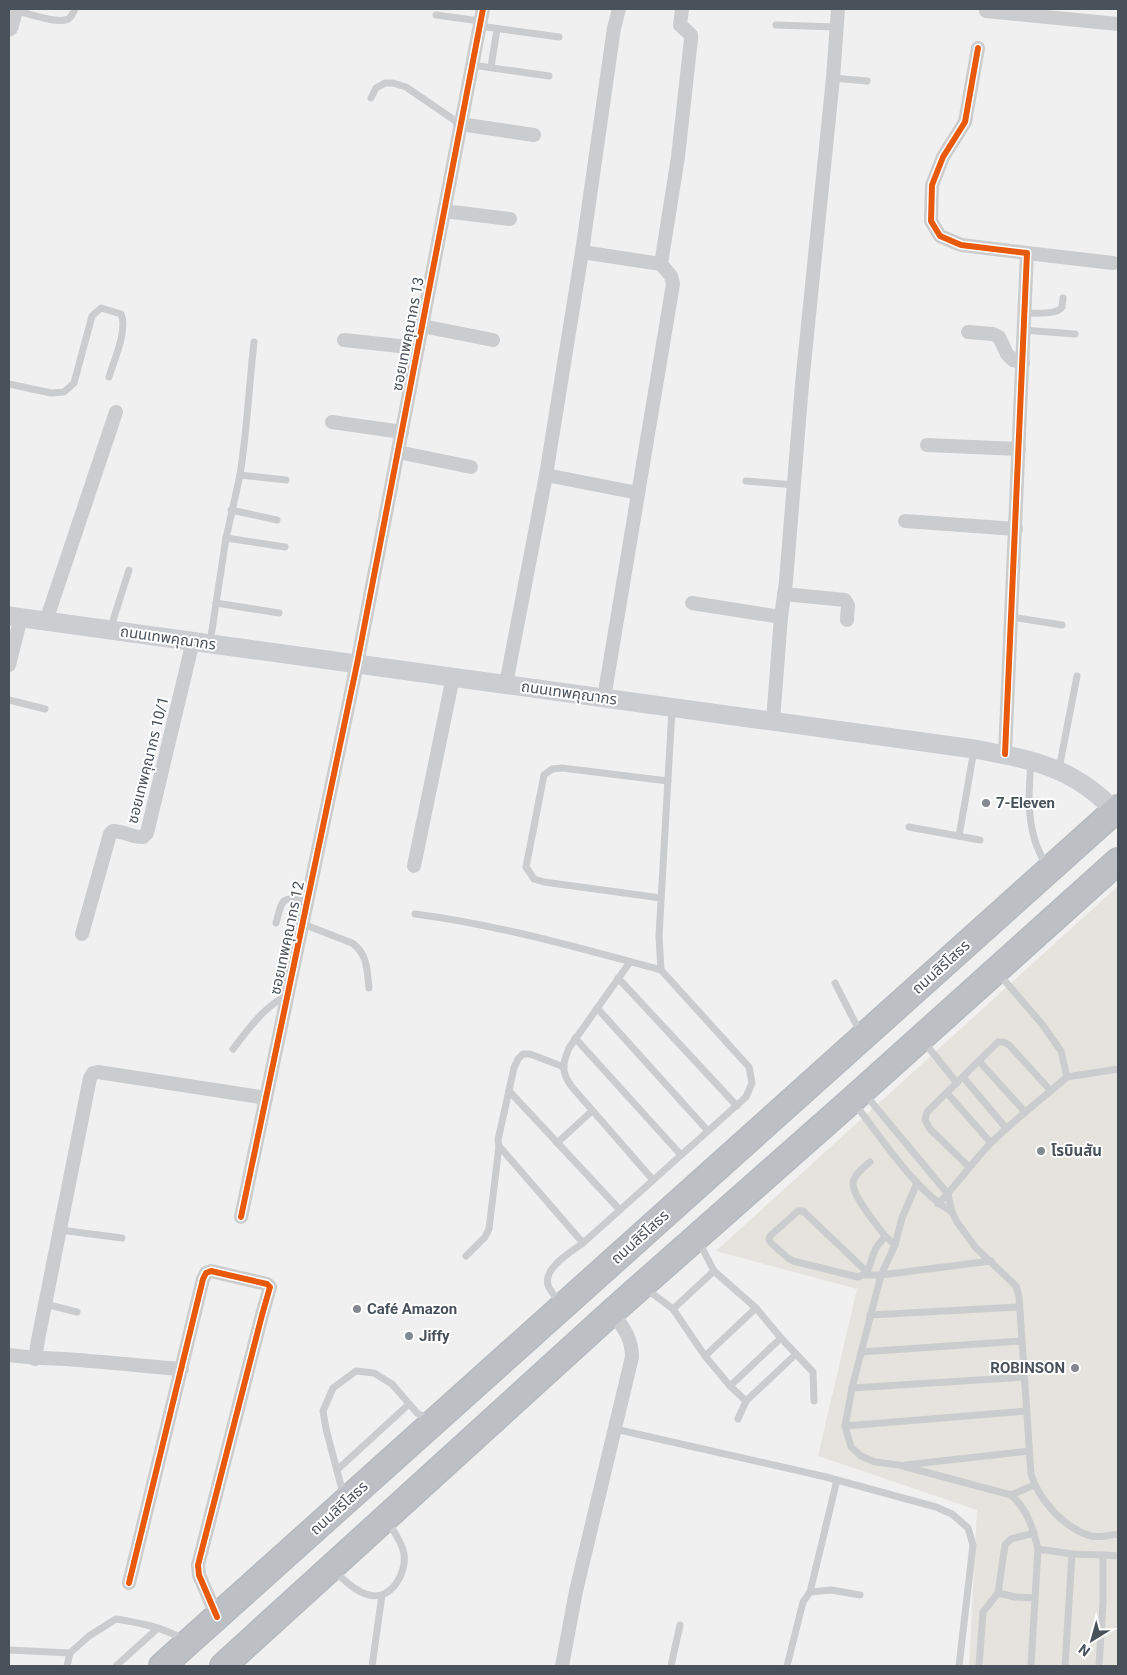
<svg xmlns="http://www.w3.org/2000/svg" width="1127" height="1675" font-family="Roboto,'Noto Sans Thai',sans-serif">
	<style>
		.commercial { fill: #e5e3de }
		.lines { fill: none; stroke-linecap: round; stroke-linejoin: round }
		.highway-casing { stroke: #b6babe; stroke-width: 28 }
		.lane { stroke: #cbccce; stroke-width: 7 }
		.street { stroke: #cbccce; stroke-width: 14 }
		.secondary { stroke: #cbcdd0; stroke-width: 19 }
		.highway { stroke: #bcc0c5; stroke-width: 25 }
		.cycleway-casing { stroke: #fff; stroke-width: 9 }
		.cycleway { stroke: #e8590c; stroke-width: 6 }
		.poi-dot { fill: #83898f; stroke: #fff; stroke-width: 2 }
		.labels { text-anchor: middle; stroke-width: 4; stroke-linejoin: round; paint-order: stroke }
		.street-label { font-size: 15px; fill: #49525b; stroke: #fff }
		.poi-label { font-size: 15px; font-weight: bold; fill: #49525b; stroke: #fff; text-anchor: start }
	</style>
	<rect width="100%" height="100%" fill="#f0f0f0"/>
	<path class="commercial" d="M1118 886V1666H969L977 1510 818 1456 857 1289 716 1251Z"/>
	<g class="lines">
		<defs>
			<g id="highway">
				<path d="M162 1666 1118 808"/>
				<path d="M223 1666 612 1312 852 1100 1118 861"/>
			</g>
		</defs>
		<use href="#highway" class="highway-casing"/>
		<g class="lane">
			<path d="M14 10C27 13 53 23 65 20 71 19 73 13 75 9"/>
			<path d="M436 15 480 21"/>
			<path d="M776 25 836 27"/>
			<path d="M479 26 559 37"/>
			<path d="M472 65 549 76"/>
			<path d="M491 67 497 29"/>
			<path d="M833 78 867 81"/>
			<path d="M371 98 376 88 385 83H393L406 87 460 124"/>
			<path d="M1024 313C1032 313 1058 315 1062 307 1062 305 1063 300 1063 298"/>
			<path d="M1023 330 1075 334"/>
			<path d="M9 384 51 393 64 392 74 383 92 316 101 308 121 314C128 330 114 360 109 377"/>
			<path d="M240 475C247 431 249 386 254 342"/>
			<path d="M746 481 794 485"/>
			<path d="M231 510 277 520"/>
			<path d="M226 538 285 547"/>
			<path d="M216 603 279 613"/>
			<path d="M1011 617 1062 625"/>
			<path d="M110 630 129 570"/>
			<path d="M210 643 226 538 240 475 286 480"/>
			<path d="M9 700 45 709"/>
			<path d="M1031 762C1029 787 1027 813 1034 837 1036 847 1042 857 1046 866"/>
			<path d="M1059 769 1077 676"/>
			<path d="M909 827 980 840"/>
			<path d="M959 836 974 750"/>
			<path d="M661 898 544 882 534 879 526 867 544 775 552 769 562 768 668 781"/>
			<path d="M415 914C499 925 580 948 661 970"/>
			<path d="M276 923C283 897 281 897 307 901"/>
			<path d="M303 924 352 943C368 954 367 971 369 988"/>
			<path d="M630 962 569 1048C562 1065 561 1072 572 1087L653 1180"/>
			<path d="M618 978 737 1106"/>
			<path d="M835 983 861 1034"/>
			<path d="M597 1008 708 1131"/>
			<path d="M575 1038 681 1155"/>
			<path d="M924 1042 957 1083"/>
			<path d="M233 1049C251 1026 262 1009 287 995"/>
			<path d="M979 1061 1025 1112"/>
			<path d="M564 1067 530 1054H523L518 1059 514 1068 498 1140 499 1146 583 1243"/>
			<path d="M963 1077 1006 1128"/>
			<path d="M1067 1077 1118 1069"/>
			<path d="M509 1091 620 1210"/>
			<path d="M864 1093 948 1194 952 1212 957 1222 976 1248 1016 1286 1019 1296 1031 1474C1038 1499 1065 1529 1091 1536 1099 1538 1110 1535 1118 1534"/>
			<path d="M947 1093 991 1143"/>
			<path d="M854 1103C882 1138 914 1190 952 1212"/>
			<path d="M557 1143 592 1111"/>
			<path d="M870 1162C864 1167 854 1174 853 1183 852 1196 877 1225 885 1236"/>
			<path d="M969 1167 930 1129 925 1120 927 1112 998 1042H1004L1009 1045 1051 1091"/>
			<path d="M917 1183 902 1218 895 1245 881 1275 852 1388 845 1426 851 1447 861 1456 875 1462 899 1465 1011 1495C1027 1509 1033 1528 1038 1549L1072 1554 1103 1555V1602L1099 1666"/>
			<path d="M938 1204C957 1185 972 1162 991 1143 1015 1119 1042 1099 1067 1077L1061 1051 1042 1024 999 974"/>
			<path d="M60 1230 122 1238"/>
			<path d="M466 1256 485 1237 489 1229 499 1146"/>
			<path d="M867 1272 803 1211H798L770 1236 769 1240 771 1243 788 1258 793 1261 858 1277C871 1273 870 1261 875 1250 877 1245 882 1241 885 1236L895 1245"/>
			<path d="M865 1275H881L991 1261"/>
			<path d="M645 1288 673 1309 705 1356 730 1386 781 1338 756 1308 714 1271 698 1240"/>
			<path d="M559 1302C556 1297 550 1291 548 1285 543 1268 571 1252 583 1243L746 1097 752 1083 749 1067 661 970 659 936 672 709"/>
			<path d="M45 1304 77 1312"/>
			<path d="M673 1309 714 1271"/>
			<path d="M870 1315 1019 1307"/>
			<path d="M781 1338 813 1372 814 1401"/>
			<path d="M861 1352 1022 1341"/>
			<path d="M705 1356 756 1308"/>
			<path d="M730 1386 746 1401"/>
			<path d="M852 1388 1024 1377"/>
			<path d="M738 1419 746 1401 796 1354"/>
			<path d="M845 1426 1026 1411"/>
			<path d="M615 1429 826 1477 936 1507 952 1514 968 1528 973 1545 959 1666"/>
			<path d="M905 1465 1029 1451"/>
			<path d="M337 1470 409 1404"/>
			<path d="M1011 1495 1034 1485"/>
			<path d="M344 1497 326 1429 323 1411 333 1388 356 1371 374 1373 392 1384 417 1413 430 1420"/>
			<path d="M1103 1555 1118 1556"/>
			<path d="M333 1570C343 1579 356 1592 369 1595 391 1601 407 1573 404 1554 402 1542 394 1532 388 1522"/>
			<path d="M810 1592 837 1480"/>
			<path d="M1034 1598 1015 1597 998 1593 1005 1545 1011 1539 1034 1533"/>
			<path d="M9 1650 70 1653"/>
			<path d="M67 1666 70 1653 89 1636 116 1619C140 1623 162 1627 183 1639"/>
			<path d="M116 1666 158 1628"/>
			<path d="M372 1666 382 1595"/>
			<path d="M671 1666 680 1625"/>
			<path d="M787 1666 803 1602 810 1592 831 1590 860 1595"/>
			<path d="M979 1666 983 1612 998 1593"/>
			<path d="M1031 1666 1038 1549"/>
			<path d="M1065 1666 1072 1554"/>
		</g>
		<g class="street">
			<path d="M986 11 1118 24"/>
			<path d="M978 48 965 122 943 157 932 185 931 221 940 236 961 245 1027 253 1005 754"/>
			<path d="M460 124 534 135"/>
			<path d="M444 211 510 219"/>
			<path d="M582 252 661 264"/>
			<path d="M1027 253 1113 263"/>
			<path d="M422 326 493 340"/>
			<path d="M968 332 993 334 999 337 1007 354 1013 360 1023 363"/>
			<path d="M344 340 418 348"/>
			<path d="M332 422 402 432"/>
			<path d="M927 445 1019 449"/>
			<path d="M398 452 471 467"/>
			<path d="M546 475 638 493"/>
			<path d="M905 521 1016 529"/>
			<path d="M784 594 845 600 848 605 847 620"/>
			<path d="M692 603 781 617"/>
			<path d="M46 621 116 412"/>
			<path d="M9 665 21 617"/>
			<path d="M506 684 546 475 582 252 614 28 619 9"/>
			<path d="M604 698 673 284 671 276 661 264 678 157 691 39V35L680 25 682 9"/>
			<path d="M773 721 781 617 786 581 802 384 833 78 838 9"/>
			<path d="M414 866 453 677"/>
			<path d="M82 934 110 834 113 831C124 831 133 838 143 837L147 833 193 641"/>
			<path d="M241 1217 357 664 483 9"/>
			<path d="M9 1355C36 1359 62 1358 89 1361 120 1363 151 1367 182 1369"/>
			<path d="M35 1359 38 1340 90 1078 93 1073 98 1072 266 1098"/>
			<path d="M129 1583 203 1279 206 1273 211 1271 267 1284 270 1287 262 1315 198 1565 199 1575 217 1617"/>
			<path d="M562 1666 576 1591 632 1357C632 1338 623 1327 612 1312"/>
		</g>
		<g class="secondary">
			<path d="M9 27 14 9"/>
			<path d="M9 616 974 749C1034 760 1077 768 1118 815"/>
		</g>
		<use href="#highway" class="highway"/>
		<defs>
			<g id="cycleway">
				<path d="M978 48 965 122 943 157 932 185 931 221 940 236 961 245 1027 253 1005 754"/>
				<path d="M241 1217 357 664 483 9"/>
				<path d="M129 1583 203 1279 206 1273 211 1271 267 1284 270 1287 262 1315 198 1565 199 1575 217 1617"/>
			</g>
		</defs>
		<use href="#cycleway" class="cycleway-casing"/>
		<use href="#cycleway" class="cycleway"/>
	</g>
	<g class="poi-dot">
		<circle cx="986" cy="803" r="5"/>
		<circle cx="1041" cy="1151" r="5"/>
		<circle cx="357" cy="1309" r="5"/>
		<circle cx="409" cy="1336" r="5"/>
		<circle cx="1075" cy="1368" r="5"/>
	</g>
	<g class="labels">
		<g class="street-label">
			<text transform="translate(408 334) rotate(-79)" y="5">ซอยเทพคุณากร 13</text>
			<text transform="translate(168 638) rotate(8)" y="5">ถนนเทพคุณากร</text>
			<text transform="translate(569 693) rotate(8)" y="5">ถนนเทพคุณากร</text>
			<text transform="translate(148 760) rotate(-76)" y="5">ซอยเทพคุณากร 10/1</text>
			<text transform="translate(287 938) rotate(-78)" y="5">ซอยเทพคุณากร 12</text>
			<text transform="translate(941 967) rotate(-42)" y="5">ถนนสิริโสธร</text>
			<text transform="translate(640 1237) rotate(-42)" y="5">ถนนสิริโสธร</text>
			<text transform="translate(339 1508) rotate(-42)" y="5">ถนนสิริโสธร</text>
		</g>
		<g class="poi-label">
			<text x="996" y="808">7-Eleven</text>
			<text x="1051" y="1156">โรบินสัน</text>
			<text x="367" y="1314">Café Amazon</text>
			<text x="419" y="1341">Jiffy</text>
			<text x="1065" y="1373" text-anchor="end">ROBINSON</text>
		</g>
	</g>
	<rect width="1127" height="1675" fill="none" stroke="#49525b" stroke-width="20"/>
	<g transform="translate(1092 1640) rotate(217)" stroke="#ffffff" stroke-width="4" paint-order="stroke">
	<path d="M0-4L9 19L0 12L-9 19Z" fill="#49525b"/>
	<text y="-8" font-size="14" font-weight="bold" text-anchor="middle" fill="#49525b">N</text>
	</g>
</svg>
